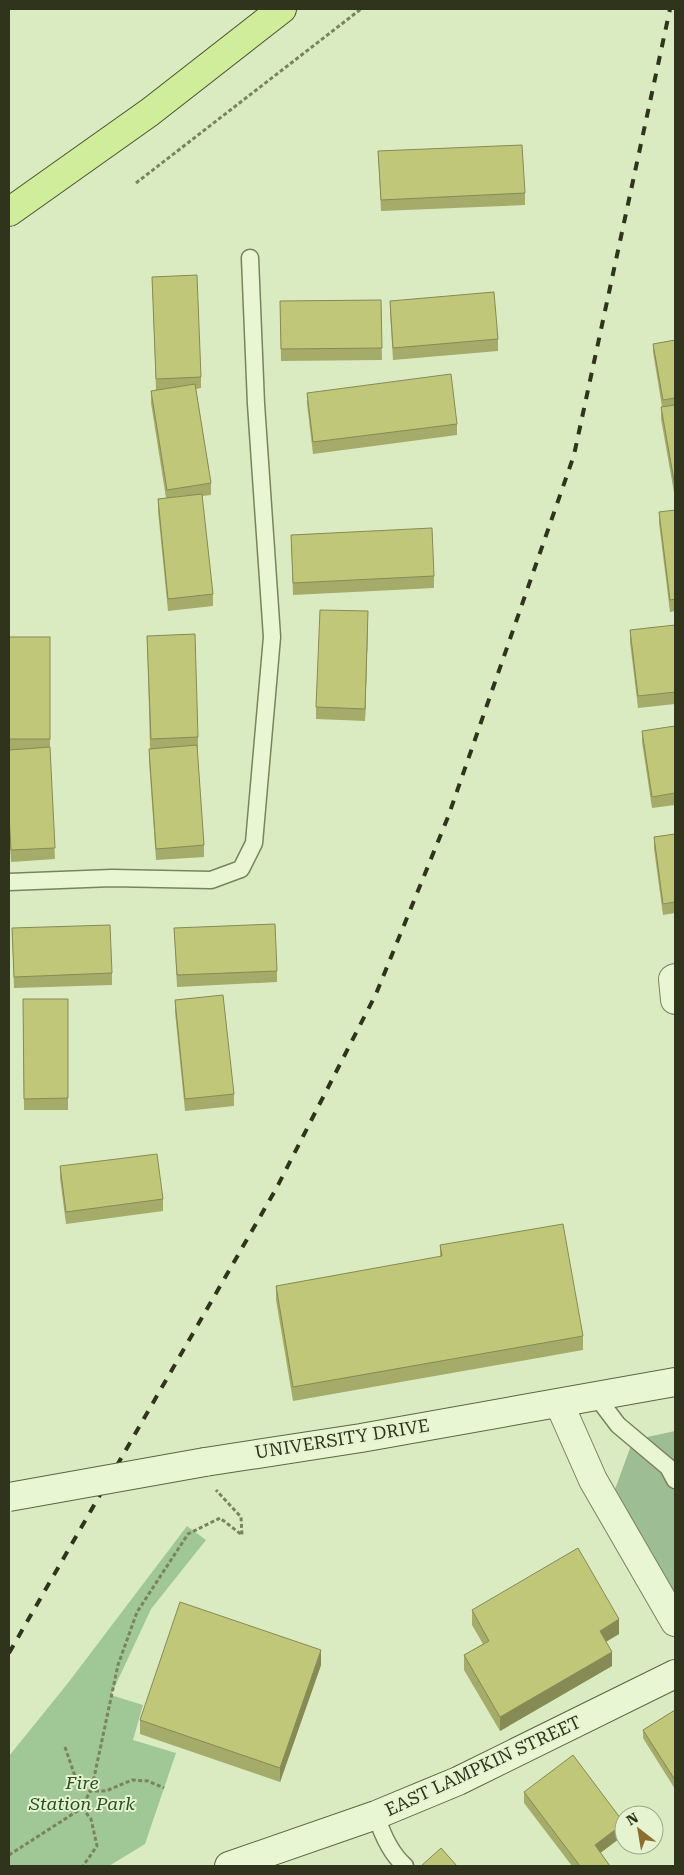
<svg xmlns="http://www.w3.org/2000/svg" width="684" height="1875" font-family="'Roboto Serif',serif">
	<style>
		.green { fill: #a0c896 }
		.cemetery { fill: #9dbd95 }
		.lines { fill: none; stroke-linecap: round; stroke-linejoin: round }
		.lane-casing { stroke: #7b835a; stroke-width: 19 }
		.street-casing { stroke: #7b835a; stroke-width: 30 }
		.secondary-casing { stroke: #5e653d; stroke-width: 30 }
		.primary-casing { stroke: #4c512e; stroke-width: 30 }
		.path { stroke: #7b835a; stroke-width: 3; stroke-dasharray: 4 2.5; stroke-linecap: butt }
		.lane { stroke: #e9f6d3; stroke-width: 16 }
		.street { stroke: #e9f6d3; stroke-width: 28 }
		.secondary { stroke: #e9f6d3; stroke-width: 28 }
		.primary { stroke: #cfed9a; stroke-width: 28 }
		.rail { stroke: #30341d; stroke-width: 4; stroke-dasharray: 9 9; stroke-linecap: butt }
		.secondary-bridge-casing { stroke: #5e653d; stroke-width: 30; stroke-linecap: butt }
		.secondary-bridge { stroke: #e9f6d3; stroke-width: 28 }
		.wall { fill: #a5ab68 }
		.shaded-wall { fill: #868b55 }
		.building { fill: #c0c779; stroke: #868b55 }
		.labels { text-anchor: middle; stroke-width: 4; stroke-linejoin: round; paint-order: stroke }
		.street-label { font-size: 18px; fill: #30341d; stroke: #e5f3d0 }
		.park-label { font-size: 18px; font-style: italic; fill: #284f25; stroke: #e5f3d0 }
	</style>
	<rect width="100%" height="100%" fill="#dbebc1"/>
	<path class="green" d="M187 1526 206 1540 151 1609 111 1695 143 1705 133 1740 176 1753 145 1844 109 1866H9V1756L68 1683Z"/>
	<path class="cemetery" d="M675 1431V1593L614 1492 633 1440Z"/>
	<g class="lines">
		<defs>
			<g id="lane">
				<path d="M9 882 112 878 211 880 241 869 254 843 272 637 256 404 250 258"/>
				<path d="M596 1396 618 1425 668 1467 675 1480"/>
				<path d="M376 1815C382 1834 390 1853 405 1866"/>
			</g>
			<g id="street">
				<path d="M675 978 673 979 675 1000"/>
				<path d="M559 1403 593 1480 675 1622"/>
			</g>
			<g id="secondary">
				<path d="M205 1462 361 1438 675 1382"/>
				<path d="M229 1866 376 1815 458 1781 675 1674"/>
			</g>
			<path id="primary" d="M9 212 150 112 282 9"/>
		</defs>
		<use href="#lane" class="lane-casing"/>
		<use href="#street" class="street-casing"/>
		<use href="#secondary" class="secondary-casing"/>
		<use href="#primary" class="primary-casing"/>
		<g class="path">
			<path d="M136 183 361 9"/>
			<path d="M65 1747 78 1785 90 1791H106L132 1780 148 1781 164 1788"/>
			<path d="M82 1808 91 1819 97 1846 83 1866"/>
			<path d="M9 1855 82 1808 92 1787 118 1665 137 1612 188 1534 220 1518 242 1535 241 1517 216 1490"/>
		</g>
		<use href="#lane" class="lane"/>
		<use href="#street" class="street"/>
		<use href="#secondary" class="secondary"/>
		<use href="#primary" class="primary"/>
		<path class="rail" d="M9 1653 276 1189 376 994 448 817 574 455 670 9"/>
		<defs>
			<path id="secondary-bridge" d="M9 1497 205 1462"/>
		</defs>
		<use href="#secondary-bridge" class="secondary-bridge-casing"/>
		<use href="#secondary-bridge" class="secondary-bridge"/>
	</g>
	<g class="wall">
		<path d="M378 151 525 193V205L381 211Z"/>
		<path d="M152 277 201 377V388L196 389 211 483V495L202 496 213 594V606L168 611 158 511V499L166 498 151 403V391L156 390Z"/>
		<path d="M381 300 382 360 281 361 280 301Z"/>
		<path d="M390 301 498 339V351L393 360 390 312Z"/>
		<path d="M675 340V498L661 419V407H662L653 352V344Z"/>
		<path d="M307 393 457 424V435L313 454 307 404Z"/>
		<path d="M675 510V611L670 612 659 523V512Z"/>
		<path d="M291 535 434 576V588L293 595Z"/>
		<path d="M368 623 365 721 316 719V707Z"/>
		<path d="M675 625V704L638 708 630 642V630Z"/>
		<path d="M147 636 198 737V748H197L204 845V857L156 860 149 761V749H150Z"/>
		<path d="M9 637H50V751L55 859 11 862 9 826Z"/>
		<path d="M675 726V805L652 808 642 742V731Z"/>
		<path d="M675 834V913L663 915 654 849V837Z"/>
		<path d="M12 928 112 973V985L14 988Z"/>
		<path d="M174 928 277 971V982L177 987Z"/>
		<path d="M23 999H68V1110H24Z"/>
		<path d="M175 1000 234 1094V1106L185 1111 175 1012Z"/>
		<path d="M60 1166 163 1199V1211L66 1224 60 1178Z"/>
		<path d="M440 1245 583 1336V1350L293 1401 276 1300V1286L440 1257Z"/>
		<path d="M472 1610 619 1634 606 1642 612 1666 500 1731 464 1670V1655L483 1644 472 1625Z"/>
		<path d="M321 1665 280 1782 140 1734V1720Z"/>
		<path d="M675 1710V1789L643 1738V1730Z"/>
		<path d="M524 1792 624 1835 600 1853 610 1866H572L524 1803Z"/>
	</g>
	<g class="shaded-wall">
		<path d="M368 611V623L365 721V709Z"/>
		<path d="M619 1619V1634L600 1645V1631Z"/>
		<path d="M321 1650V1665L280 1782V1768Z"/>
		<path d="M612 1652V1666L500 1731V1717Z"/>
		<path d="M624 1823V1835L595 1857V1845Z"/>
	</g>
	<g class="building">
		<path d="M522 145 525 193 381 200 378 151Z"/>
		<path d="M197 275 201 377 156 379 152 277Z"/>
		<path d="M494 292 498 339 393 348 390 301Z"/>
		<path d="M381 300 382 348 281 349 280 301Z"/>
		<path d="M675 340V398L663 400 653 344Z"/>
		<path d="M451 374 457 424 313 442 307 393Z"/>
		<path d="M195 384 211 483 167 490 151 391Z"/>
		<path d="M675 405V486L661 407Z"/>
		<path d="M202 494 213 594 168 599 158 499Z"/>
		<path d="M675 510V599L670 600 659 512Z"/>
		<path d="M432 528 434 576 293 583 291 535Z"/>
		<path d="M320 610 368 611 365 709 316 707Z"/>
		<path d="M675 625V692L638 696 630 630Z"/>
		<path d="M195 634 198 737 151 739 147 636Z"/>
		<rect x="9" y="637" width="41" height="102"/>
		<path d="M675 726V793L652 797 642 731Z"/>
		<path d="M197 745 204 845 156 849 149 749Z"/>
		<path d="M50 747 55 848 11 850 9 814V750Z"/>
		<path d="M675 834V902L663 904 654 837Z"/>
		<path d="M275 924 277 971 177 975 174 928Z"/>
		<path d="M110 925 112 973 14 977 12 928Z"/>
		<path d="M223 995 234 1094 185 1099 175 1000Z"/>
		<path d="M23 999H68V1098L24 1099Z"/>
		<path d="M157 1154 163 1199 66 1212 60 1166Z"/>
		<path d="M563 1224 583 1336 293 1387 276 1286 442 1256 440 1245Z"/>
		<path d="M578 1548 619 1619 600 1631 612 1652 500 1717 464 1655 489 1641 472 1610Z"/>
		<path d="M180 1602 321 1650 280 1768 140 1720Z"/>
		<path d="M675 1710V1780L643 1730Z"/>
		<path d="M573 1755 624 1823 595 1845 610 1866H580L524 1792Z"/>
		<path d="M441 1848 457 1866H421Z"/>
	</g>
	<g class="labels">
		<g class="street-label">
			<text transform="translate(342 1439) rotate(-9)" y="6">UNIVERSITY DRIVE</text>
			<text transform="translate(483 1766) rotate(-25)" y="6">EAST LAMPKIN STREET</text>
		</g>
		<g class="park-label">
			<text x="82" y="1789">Fire<tspan x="82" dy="21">Station Park</tspan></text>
		</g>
	</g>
	<rect width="684" height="1875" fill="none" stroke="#30341d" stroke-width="20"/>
	<g transform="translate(639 1830) rotate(329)"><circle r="24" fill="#e5f3d0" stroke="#9da788"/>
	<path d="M0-4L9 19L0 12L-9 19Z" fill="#8f6e2d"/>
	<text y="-8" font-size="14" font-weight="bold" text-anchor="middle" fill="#30341d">N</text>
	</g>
</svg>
